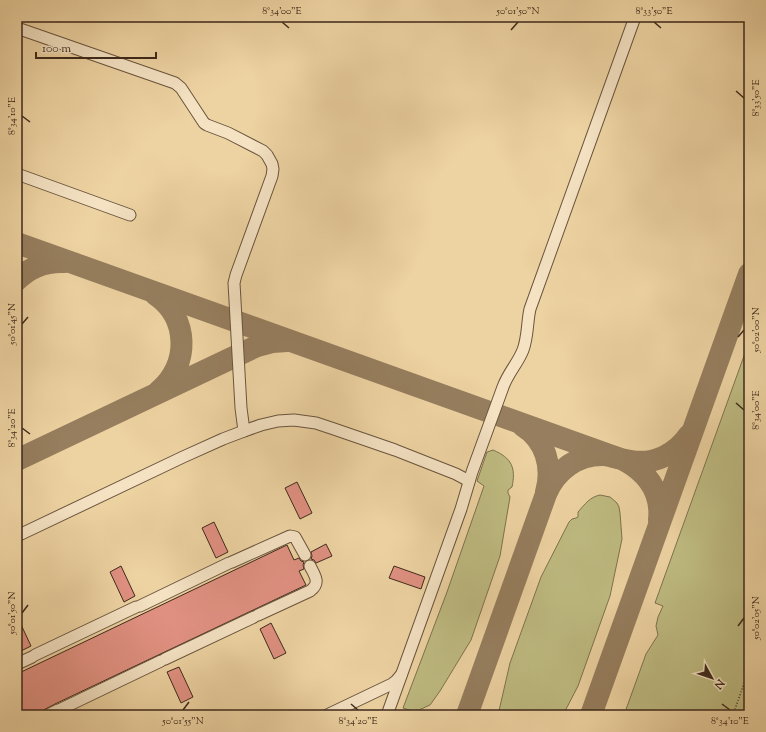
<svg xmlns="http://www.w3.org/2000/svg" width="766" height="732" font-family="'Sorts Mill Goudy',serif">
	<style>
		.green { fill: #bebb81; stroke: #7e724e }
		.lines { fill: none; stroke-linecap: round; stroke-linejoin: round }
		.taxiway { stroke: #967e5e; stroke-width: 22 }
		.building { fill: #e19182; stroke: #3d291b }
		.minor-casing { stroke: #69543d; stroke-width: 13 }
		.path { stroke: #3d291b; stroke-width: 1.5; stroke-dasharray: 1 2; stroke-linecap: butt }
		.minor { stroke: #f4e2c3; stroke-width: 11 }
		.ticks { fill: none; stroke: #3d291b; stroke-width: 1.5 }
		.neatline { fill: none; stroke: #3d291b; stroke-width: 1.5 }
		.ticks-label { font-size: 10px; text-anchor: middle; fill: #3d291b }
	</style>
	<rect width="100%" height="100%" fill="#eed3a2"/>
	<filter id="stains"><feTurbulence type="fractalNoise" baseFrequency=".005" numOctaves="4"/><feColorMatrix values="0 0 0 0 .2 0 0 0 0 .09 0 0 0 0 .02 0 0 0 .5 -.17"/></filter>
	<radialGradient id="worn" r=".72"><stop offset=".6" stop-color="#630" stop-opacity="0"/><stop offset="1" stop-color="#630" stop-opacity=".3"/></radialGradient>
	<g class="green">
		<path d="M749 342V715H624L646 654 658 635 656 626 658 617 663 606 655 603Z"/>
		<path d="M493 450C512 458 516 468 512 487L508 490V493L510 497 500 556 471 640 440 691 430 705 419 710 412 711 403 708 447 592 484 486 477 481 487 452Z"/>
		<path d="M600 495 610 497 617 503 619 507 620 513 622 539 610 596 578 686 563 715H498L510 663 541 577 569 522 572 519 576 518 578 517V512C585 504 590 497 600 495Z"/>
	</g>
	<g class="lines">
		<g class="taxiway">
			<path d="M17 243 618 458"/>
			<path d="M17 280C30 267 47 261 65 262"/>
			<path d="M156 295C189 318 190 365 159 391"/>
			<path d="M523 426C546 440 553 468 546 492"/>
			<path d="M17 460 257 346 272 342 287 341"/>
			<path d="M624 460C648 473 662 492 659 520"/>
			<path d="M467 715 546 494C556 470 578 454 604 455 613 456 622 460 631 461 654 465 676 454 689 435"/>
			<path d="M591 715 749 274"/>
		</g>
	</g>
	<g class="building">
		<path d="M297 482 312 513 300 519 285 488Z"/>
		<path d="M214 522 228 552 216 558 202 528Z"/>
		<path d="M326 544 332 556 316 563 314 560 311 559 312 556 311 552Z"/>
		<path d="M287 545 294 560 299 558 301 561 304 562 303 565 304 569 299 571 306 585 55 704 34 715H17V674Z"/>
		<path d="M121 566 135 596 124 602 110 572Z"/>
		<path d="M394 566 425 577 421 589 389 578Z"/>
		<path d="M17 616 31 646 19 652 17 647Z"/>
		<path d="M271 623 286 653 274 659 260 629Z"/>
		<path d="M179 667 193 697 181 703 167 672Z"/>
	</g>
	<g class="lines">
		<defs>
			<g id="minor">
				<path d="M17 28 175 83 181 88 204 123 207 125 228 133 263 151 267 155 272 164 273 169 272 176 236 275 234 283 241 408 244 431"/>
				<path d="M17 174 130 215"/>
				<path d="M17 536 183 457 223 439 244 431 261 425 278 421 294 420 316 423 334 429 395 450 456 474 469 481"/>
				<path d="M232 562 290 536 295 537 305 555"/>
				<path d="M140 606 229 563"/>
				<path d="M258 615 310 591C321 583 315 576 310 566"/>
				<path d="M35 655 136 607"/>
				<path d="M165 659 254 617"/>
				<path d="M17 664 32 657"/>
				<path d="M61 709 161 661"/>
				<path d="M48 715 58 710"/>
				<path d="M327 715 392 684 396 681 401 675"/>
				<path d="M387 715 461 509 472 472 503 387C508 373 518 363 523 350 528 337 527 322 530 309L635 17"/>
			</g>
		</defs>
		<use href="#minor" class="minor-casing"/>
		<path class="path" d="M733 715 749 669"/>
		<use href="#minor" class="minor"/>
	</g>
	<path class="ticks" d="M282 22 289 28M654 22 661 28M511 30 518 22M736 91 744 98M22 116 30 122M22 324 28 317M738 337 744 330M736 403 744 410M22 428 30 434M22 613 28 605M738 626 744 618M351 704 358 710M722 704 730 710M183 710 189 702"/>
	<rect width="766" height="732" fill="none" stroke="#eed3a2" stroke-width="44"/>
	<g transform="translate(712 678) rotate(130)" stroke="#f4e2c3" stroke-width="3" paint-order="stroke">
	<path d="M0-3L7 15L0 10L-7 15Z" fill="#3d291b"/>
	<text y="-6" font-size="11" font-weight="bold" text-anchor="middle" fill="#3d291b">N</text>
	</g>
	<path d="M36 52v6h120v-6" fill="none" stroke="#3d291b" stroke-width="2"/>
	<text x="42" y="52" font-size="12" fill="#3d291b" stroke="#f4e2c3" stroke-width="3" paint-order="stroke">100 m</text>
	<rect x="22" y="22" width="722" height="688" class="neatline"/>
	<g class="ticks-label">
		<text x="282" y="14">8°34'00"E</text>
		<text x="518" y="14">50°01'50"N</text>
		<text x="654" y="14">8°33'50"E</text>
		<text transform="translate(755 98) rotate(-90)" y="4">8°33'50"E</text>
		<text transform="translate(11 116) rotate(-90)" y="4">8°34'10"E</text>
		<text transform="translate(11 324) rotate(-90)" y="4">50°01'45"N</text>
		<text transform="translate(755 330) rotate(-90)" y="4">50°02'00"N</text>
		<text transform="translate(755 410) rotate(-90)" y="4">8°34'00"E</text>
		<text transform="translate(11 428) rotate(-90)" y="4">8°34'20"E</text>
		<text transform="translate(11 613) rotate(-90)" y="4">50°01'50"N</text>
		<text transform="translate(755 618) rotate(-90)" y="4">50°02'05"N</text>
		<text x="183" y="724">50°01'55"N</text>
		<text x="358" y="724">8°34'20"E</text>
		<text x="730" y="724">8°34'10"E</text>
	</g>
	<rect width="100%" height="100%" filter="url(#stains)"/>
	<rect width="100%" height="100%" fill="url(#worn)"/>
</svg>
